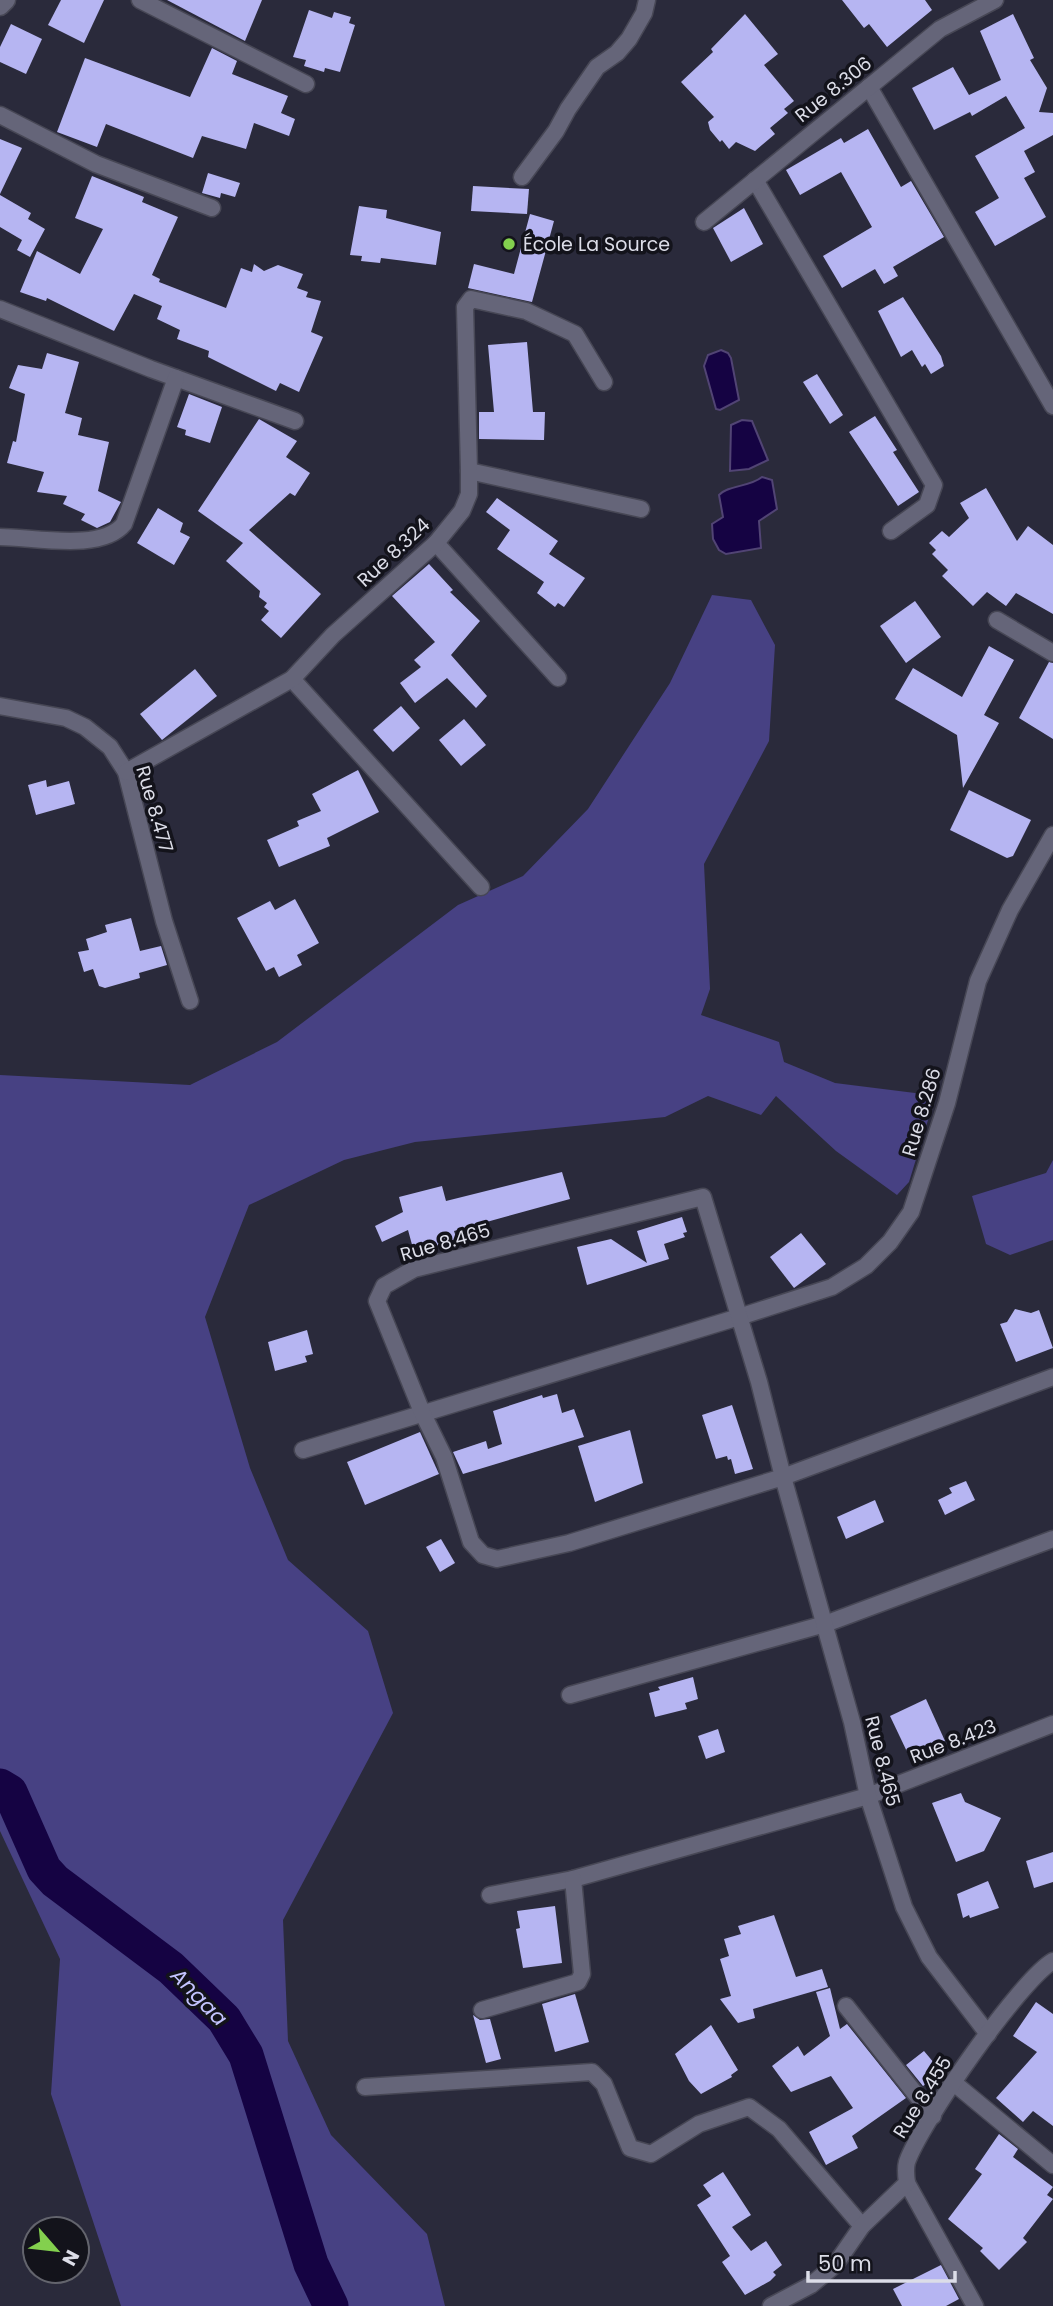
<svg xmlns="http://www.w3.org/2000/svg" width="1053" height="2306" font-family="Poppins,sans-serif">
	<style>
		.green { fill: #474183 }
		.water { fill: #150343; stroke: #514474; stroke-width: 2 }
		.lines { fill: none; stroke-linecap: round; stroke-linejoin: round }
		.river { stroke: #150343; stroke-width: 35 }
		.building { fill: #b6b5f2 }
		.minor-casing { stroke: #474755; stroke-width: 19 }
		.tertiary-casing { stroke: #474755; stroke-width: 21 }
		.minor { stroke: #656579; stroke-width: 16 }
		.tertiary { stroke: #656579; stroke-width: 18 }
		.poi-dot { fill: #83d04e; stroke: #13131b; stroke-width: 2.5 }
		.labels { text-anchor: middle; stroke-width: 7; stroke-linejoin: round; paint-order: stroke }
		.street-label { font-size: 19px; fill: #dcdde8; stroke: #13131b }
		.poi-label { font-size: 19px; fill: #dcdde8; stroke: #13131b; text-anchor: start }
		.water-label { font-size: 21px; font-style: italic; fill: #c3c3fe; stroke: #13131b }
	</style>
	<rect width="100%" height="100%" fill="#2a2a3b"/>
	<g class="green">
		<path d="M712 595 751 600 775 645 769 741 704 864 710 989 701 1015 779 1042 784 1062 835 1083 923 1094 932 1107 909 1182 897 1195 836 1151 776 1096 761 1115 708 1096 665 1117 415 1142 344 1160 249 1205 205 1317 250 1468 288 1560 368 1631 393 1713 283 1920 288 2041 331 2135 427 2234 445 2306H121L51 2094 60 1959 0 1831V1075L190 1085 277 1042 458 905 523 876 588 809 670 683Z"/>
		<path d="M1053 1160V1240L1010 1255 986 1244 972 1196 1046 1173Z"/>
	</g>
	<g class="water">
		<path d="M721 350 728 353 731 358 739 400 720 410 716 409 704 366 708 355Z"/>
		<path d="M742 420 752 421 768 460 749 469 730 471 731 425Z"/>
		<path d="M762 477 772 480 777 509 759 521 761 548 726 554 719 550 713 539 712 524 723 517 719 495C728 485 750 487 762 477Z"/>
	</g>
	<g class="lines">
		<path class="river" d="M0 1786 10 1792 44 1869 55 1881 171 1968 224 2019 246 2055 311 2264 331 2306"/>
	</g>
	<g class="building">
		<path d="M61 0H104L84 43 48 25Z"/>
		<path d="M167 0H262L245 41Z"/>
		<path d="M842 0H925L932 10 887 47 869 24 864 28Z"/>
		<path d="M309 10 332 18 334 12 351 17 349 23 355 25 340 72 325 68 324 72 304 66 306 60 293 57Z"/>
		<path d="M745 14 778 54 764 65 794 101 784 109 788 113 770 128 775 134 755 151 736 142 729 149 722 140 720 142 710 130 708 122 714 117 681 82 713 52 711 49Z"/>
		<path d="M1013 14 1034 58 1030 60 1047 88 1039 112 1053 113V135L1024 151 1035 172 1024 178 1046 217 995 246 975 212 999 198 975 156 1025 128 1006 96 972 116 970 112 934 130 912 88 953 67 969 95 1001 80 980 31Z"/>
		<path d="M11 24 42 39 26 74 0 62V47Z"/>
		<path d="M212 48 237 61 232 74 288 96 281 113 295 119 289 136 254 123 246 149 202 136 193 158 106 124 97 147 57 132 85 58 190 97Z"/>
		<path d="M868 129 901 187 911 181 944 237 893 267 898 276 884 284 875 269 842 288 823 256 872 227 841 172 800 195 786 170 841 138 844 143Z"/>
		<path d="M0 139 22 148 0 194Z"/>
		<path d="M208 173 240 183 235 197 221 193 220 198 202 193Z"/>
		<path d="M92 176 144 197 142 202 178 217 152 275 160 279 159 282 226 308 241 268 252 272 254 264 264 271 278 265 303 274 297 288 308 292 306 297 321 301 311 332 323 337 299 392 280 383 276 391 208 357 209 351 177 339 180 330 157 319 162 306 134 294 114 331 47 298 46 301 20 292 37 251 80 274 103 229 75 218Z"/>
		<path d="M473 186 529 189 527 214 471 211Z"/>
		<path d="M0 195 31 213 28 219 45 229 30 257 17 250 22 240 0 227Z"/>
		<path d="M359 206 387 210 386 218 441 232 436 265 381 258 380 263 361 261 362 256 350 255Z"/>
		<path d="M744 208 763 244 731 262 713 228Z"/>
		<path d="M530 214 554 221 532 302 468 288 474 264 514 274Z"/>
		<path d="M903 297 941 356 944 366 931 374 925 364 922 367 912 350 901 357 878 311Z"/>
		<path d="M527 342 533 412H545L544 440 479 439V412H494L488 345Z"/>
		<path d="M47 353 79 362 65 413 82 418 78 435 109 442 98 491 121 502 110 522 97 528 81 520 85 514 63 504 67 496 37 492 44 472 7 463 13 441 16 442 25 394 9 388 18 365 42 369Z"/>
		<path d="M817 374 843 415 830 424 803 382Z"/>
		<path d="M189 394 222 407 210 443 185 435 186 430 177 427Z"/>
		<path d="M875 416 897 450 893 452 919 492 898 506 849 432Z"/>
		<path d="M259 419 297 441 286 457 310 473 295 496 290 493 249 530 321 594 281 638 261 620 269 611 264 607 267 603 259 597 260 591 226 561 243 543 198 511Z"/>
		<path d="M986 488 1017 541 1028 526 1053 545V614L1016 593 1006 606 987 592 973 606 942 576 948 570 932 554 936 550 929 543 942 531 949 537 969 518 960 503Z"/>
		<path d="M497 498 558 541 549 554 585 578 564 607 558 603 555 607 537 593 544 582 497 549 510 530 486 512Z"/>
		<path d="M158 508 183 523 180 532 190 537 174 565 137 543Z"/>
		<path d="M429 564 453 590 450 592 480 621 451 655 487 696 476 708 447 678 415 703 400 683 421 667 414 660 435 642 392 596Z"/>
		<path d="M915 601 941 637 906 663 880 626Z"/>
		<path d="M989 646 1014 660 984 715 999 723 963 788 957 735 895 699 913 668 962 697Z"/>
		<path d="M1049 662 1053 663V739L1019 718Z"/>
		<path d="M195 669 217 696 162 740 140 714Z"/>
		<path d="M401 706 420 728 393 752 373 730Z"/>
		<path d="M464 719 486 745 461 766 439 740Z"/>
		<path d="M358 770 379 812 327 838 330 846 279 867 267 840 299 826 297 821 321 811 312 794Z"/>
		<path d="M46 780 47 787 69 781 75 804 36 815 28 785Z"/>
		<path d="M969 790 1031 820 1013 856 1007 858 950 830Z"/>
		<path d="M295 899 319 943 297 955 302 965 279 977 274 967 266 971 237 918 270 901 275 910Z"/>
		<path d="M131 918 140 951 161 946 167 965 139 973 140 978 105 988 99 986 93 969 84 972 78 952 89 950 86 939 107 932 105 925Z"/>
		<path d="M562 1172 570 1199 454 1231 457 1240 414 1252 408 1230 382 1242 375 1226 403 1212 399 1197 442 1186 446 1201Z"/>
		<path d="M682 1217 687 1232 683 1233 685 1237 664 1244 669 1259 587 1285 577 1247 611 1239 647 1263 637 1231Z"/>
		<path d="M801 1233 826 1264 794 1288 770 1257Z"/>
		<path d="M1015 1309 1031 1313 1039 1310 1053 1348 1016 1362 1000 1324 1007 1322Z"/>
		<path d="M307 1330 313 1354 305 1356 307 1362 275 1371 268 1342Z"/>
		<path d="M557 1394 562 1413 574 1409 584 1437 463 1474 453 1452 486 1441 488 1449 502 1444 493 1411 542 1395 543 1398Z"/>
		<path d="M732 1405 753 1469 735 1474 731 1459 728 1460 727 1456 716 1459 702 1415Z"/>
		<path d="M630 1430 643 1483 595 1502 578 1446Z"/>
		<path d="M420 1432 439 1474 365 1505 347 1462Z"/>
		<path d="M966 1481 975 1500 945 1515 938 1500 952 1493 949 1488Z"/>
		<path d="M875 1500 884 1522 846 1539 837 1517Z"/>
		<path d="M441 1539 455 1563 440 1572 426 1547Z"/>
		<path d="M693 1677 698 1699 685 1703 687 1709 655 1717 649 1693 660 1690 658 1687Z"/>
		<path d="M926 1699 945 1741 910 1758 890 1716Z"/>
		<path d="M718 1729 725 1752 706 1759 698 1736Z"/>
		<path d="M961 1793 965 1802 1001 1818 984 1851 956 1862 932 1803Z"/>
		<path d="M1053 1852V1882L1034 1888 1026 1861Z"/>
		<path d="M988 1881 999 1908 970 1918 969 1915 963 1918 957 1894Z"/>
		<path d="M555 1906 562 1963 523 1968 516 1929 520 1928 517 1911Z"/>
		<path d="M774 1915 796 1977 822 1969 828 1987 753 2009 755 2018 738 2023 720 1999 731 1996 720 1959 729 1956 724 1939 741 1934 738 1926Z"/>
		<path d="M830 1988 840 2029 847 2024 906 2098 852 2136 858 2148 826 2165 809 2132 853 2108 831 2076 791 2092 772 2066 798 2046 804 2056 830 2036 816 1992Z"/>
		<path d="M575 1994 589 2042 555 2052 542 2004Z"/>
		<path d="M1036 2002 1053 2014V2126L1033 2111 1023 2122 996 2098 1037 2052 1013 2036Z"/>
		<path d="M473 2015 480 2020 490 2019 501 2059 486 2063Z"/>
		<path d="M711 2025 738 2070 731 2075 732 2077 701 2094 689 2081 675 2054Z"/>
		<path d="M924 2051 945 2076 930 2089 926 2084 923 2086 906 2065Z"/>
		<path d="M999 2134 1018 2149 1013 2157 1053 2187 1047 2195 1053 2199 1023 2238 1027 2242 999 2270 980 2251 983 2248 948 2219 982 2174 975 2169Z"/>
		<path d="M723 2172 751 2215 732 2227 751 2251 766 2241 782 2265 773 2272 776 2275 770 2281 745 2295 722 2262 730 2256 697 2205 711 2196 703 2185Z"/>
		<path d="M941 2265 959 2299 946 2306H902L893 2289Z"/>
	</g>
	<g class="lines">
		<defs>
			<g id="minor">
				<path d="M140 0 306 84"/>
				<path d="M869 87 1053 406"/>
				<path d="M0 115 96 164 212 208"/>
				<path d="M522 177 556 131 568 109 597 67 617 53 629 39 644 13 647 0"/>
				<path d="M755 180 934 485 927 505 891 531"/>
				<path d="M704 222 940 29 995 0"/>
				<path d="M0 309 151 369 295 421"/>
				<path d="M469 471 641 509"/>
				<path d="M0 537C34 537 101 552 124 524L176 378"/>
				<path d="M436 543 558 678"/>
				<path d="M997 620 1053 653"/>
				<path d="M292 679 481 887"/>
				<path d="M0 706 66 718 85 727 110 747 126 772 164 921 190 1001"/>
				<path d="M126 772 292 679 333 635 436 543 462 511 469 494V471L465 307 471 299 526 311 575 334 604 382"/>
				<path d="M303 1450 739 1317 832 1287 866 1266 890 1242 911 1212 947 1103 978 981 1010 910 1053 835"/>
				<path d="M570 1695 825 1624 1053 1539"/>
				<path d="M490 1895 573 1879 868 1796 1053 1724"/>
				<path d="M846 2006 933 2116"/>
				<path d="M482 2010 578 1982 582 1974 573 1879"/>
				<path d="M988 2034 929 1957 904 1907 868 1796 852 1722 783 1477 569 1543 497 1559 483 1555 471 1542 444 1457 422 1412 377 1301 384 1286 414 1269 703 1197 759 1382 783 1477 1053 1377"/>
				<path d="M954 2083 1053 2165"/>
				<path d="M365 2087 592 2072 604 2084 630 2148 651 2154 699 2124 749 2107 779 2129 862 2226"/>
				<path d="M907 2183 975 2306"/>
				<path d="M771 2306 811 2285 835 2265 862 2226 907 2183C906 2176 905 2169 907 2162 920 2124 1020 1980 1053 1961"/>
			</g>
			<path id="tertiary" d="M0 6 6 0"/>
		</defs>
		<use href="#minor" class="minor-casing"/>
		<use href="#tertiary" class="tertiary-casing"/>
		<use href="#minor" class="minor"/>
		<use href="#tertiary" class="tertiary"/>
	</g>
	<circle class="poi-dot" cx="509" cy="244" r="7"/>
	<g class="labels">
		<g class="street-label">
			<text transform="translate(833 89) rotate(-39)" y="7">Rue 8.306</text>
			<text transform="translate(393 552) rotate(-43)" y="7">Rue 8.324</text>
			<text transform="translate(155 809) rotate(74)" y="7">Rue 8.477</text>
			<text transform="translate(921 1112) rotate(-73)" y="7">Rue 8.286</text>
			<text transform="translate(445 1242) rotate(-16)" y="7">Rue 8.465</text>
			<text transform="translate(953 1741) rotate(-21)" y="7">Rue 8.423</text>
			<text transform="translate(883 1761) rotate(76)" y="7">Rue 8.465</text>
			<text transform="translate(922 2097) rotate(-58)" y="7">Rue 8.455</text>
		</g>
		<g class="poi-label">
			<text x="523" y="251">École La Source</text>
		</g>
		<g class="water-label">
			<text transform="translate(199 1997) rotate(46)" y="7">Angaa</text>
		</g>
	</g>
	<g transform="translate(56 2250) rotate(118)"><circle r="33" fill="#13131b" stroke="#63646d" stroke-width="2"/>
	<path d="M0-5L12 26L0 18L-12 26Z" fill="#83d04e"/>
	<text y="-10" font-size="19" font-weight="bold" text-anchor="middle" fill="#dcdde8">N</text>
	</g>
	<path d="M808 2271v10h147v-10" fill="none" stroke="#dcdde8" stroke-width="3.5"/>
	<text x="818" y="2271" font-size="21" fill="#dcdde8" stroke="#13131b" stroke-width="5" paint-order="stroke">50 m</text>
</svg>
